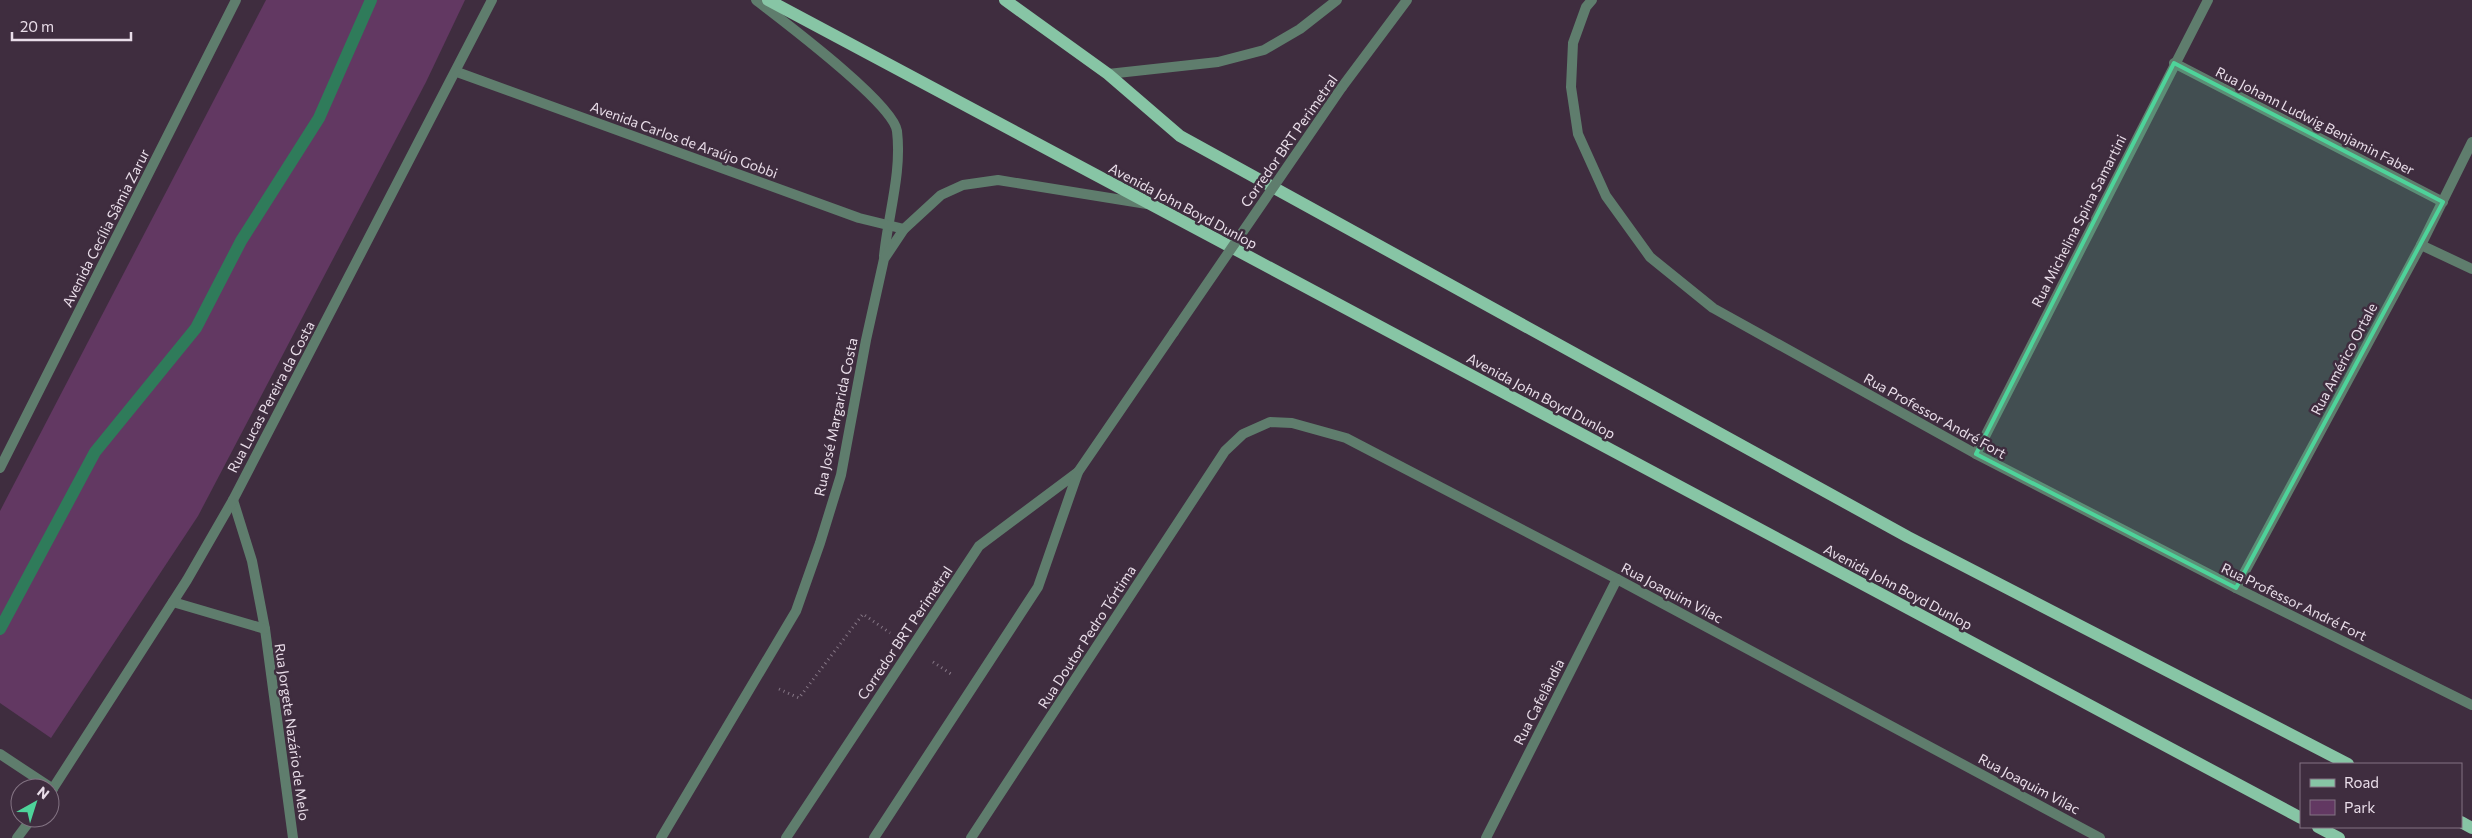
<svg xmlns="http://www.w3.org/2000/svg" width="2472" height="838" font-family="Commissioner,sans-serif">
	<style>
		.green { fill: #623862 }
		.lines { fill: none; stroke-linecap: round; stroke-linejoin: round }
		.stream { stroke: #2f7b5a; stroke-width: 12 }
		.path { stroke: #877887; stroke-width: 3; stroke-dasharray: 1 4; stroke-linecap: butt }
		.lane { stroke: #5f7d6d; stroke-width: 10 }
		.street { stroke: #5f7d6d; stroke-width: 10 }
		.primary { stroke: #87c5a5; stroke-width: 12 }
		.lane-bridge { stroke: #5f7d6d; stroke-width: 10 }
		.marked { fill: #4ed39a; fill-opacity: 0.2; stroke: #4ed39a; stroke-width: 4; stroke-linejoin: round }
		.labels { text-anchor: middle; stroke-width: 5; stroke-linejoin: round; paint-order: stroke }
		.street-label { font-size: 14px; fill: #e9dde9; stroke: #3f2d3f }
	</style>
	<rect width="100%" height="100%" fill="#3f2d3f"/>
	<path class="green" d="M266 0H465L426 82 198 516 51 738 0 703V511Z"/>
	<g class="lines">
		<path class="stream" d="M0 629 95 452 196 328 241 241 319 118 371 0"/>
		<g class="path">
			<path d="M933 662 951 674"/>
			<path d="M779 689 799 698 863 614 890 633"/>
		</g>
		<g class="lane">
			<path d="M1108 74 1218 62 1264 50 1300 29 1337 0"/>
			<path d="M1342 87 1407 0"/>
			<path d="M786 838 979 546 1078 472"/>
			<path d="M874 838 1038 587 1078 472 1174 332"/>
		</g>
		<g class="street">
			<path d="M756 0C783 21 893 103 897 131 902 173 888 215 884 256"/>
			<path d="M1592 0 1586 7 1573 43 1571 87 1578 134 1606 196 1650 257 1713 308 1976 454 2236 588 2472 705"/>
			<path d="M2174 63 2443 202"/>
			<path d="M457 72 859 218 904 229"/>
			<path d="M2421 245 2472 269"/>
			<path d="M1976 454 2208 0"/>
			<path d="M0 468 236 0"/>
			<path d="M233 500 252 561 265 629 293 838"/>
			<path d="M2236 588 2421 245 2472 142"/>
			<path d="M173 602 265 629"/>
			<path d="M0 754 53 789"/>
			<path d="M50 793 187 580 233 500 492 0"/>
			<path d="M17 838 32 818"/>
			<path d="M661 838 796 611 820 543 841 475 866 340 884 259 904 229 941 195 963 185 998 180 1147 204"/>
			<path d="M971 838 1225 451 1243 434 1270 422 1292 423 1346 438 1617 579 2100 838"/>
			<path d="M1486 838 1617 579"/>
		</g>
		<g class="primary">
			<path d="M768 0 2301 818"/>
			<path d="M1005 0 1108 74 1180 136 1908 537 2348 764"/>
			<path d="M2461 822 2472 828"/>
			<path d="M2318 827 2339 838"/>
		</g>
		<path class="lane-bridge" d="M1174 332 1342 87"/>
	</g>
	<path class="marked" d="M2174 63 2443 202 2236 588 1976 454Z"/>
	<g class="labels">
		<g class="street-label">
			<text transform="translate(2315 121) rotate(27)" y="5">Rua Johann Ludwig Benjamin Faber</text>
			<text transform="translate(684 140) rotate(20)" y="5">Avenida Carlos de Araújo Gobbi</text>
			<text transform="translate(1289 141) rotate(-55)" y="5">Corredor BRT Perimetral</text>
			<text transform="translate(1183 206) rotate(28)" y="5">Avenida John Boyd Dunlop</text>
			<text transform="translate(2079 221) rotate(-63)" y="5">Rua Michelina Spina Samartini</text>
			<text transform="translate(106 228) rotate(-63)" y="5">Avenida Cecília Sâmia Zarur</text>
			<text transform="translate(2344 359) rotate(-62)" y="5">Rua Américo Ortale</text>
			<text transform="translate(1541 396) rotate(28)" y="5">Avenida John Boyd Dunlop</text>
			<text transform="translate(271 397) rotate(-62)" y="5">Rua Lucas Pereira da Costa</text>
			<text transform="translate(1935 416) rotate(29)" y="5">Rua Professor André Fort</text>
			<text transform="translate(836 417) rotate(-78)" y="5">Rua José Margarida Costa</text>
			<text transform="translate(1898 587) rotate(28)" y="5">Avenida John Boyd Dunlop</text>
			<text transform="translate(1672 593) rotate(28)" y="5">Rua Joaquim Vilac</text>
			<text transform="translate(2294 602) rotate(26)" y="5">Rua Professor André Fort</text>
			<text transform="translate(905 633) rotate(-56)" y="5">Corredor BRT Perimetral</text>
			<text transform="translate(1087 637) rotate(-57)" y="5">Rua Doutor Pedro Tórtima</text>
			<text transform="translate(1539 702) rotate(-63)" y="5">Rua Cafelândia</text>
			<text transform="translate(292 732) rotate(82)" y="5">Rua Jorgete Nazário de Melo</text>
			<text transform="translate(2029 784) rotate(28)" y="5">Rua Joaquim Vilac</text>
		</g>
	</g>
	<rect x="2300" y="763" width="162" height="65" fill="#3f2d3f" stroke="#837383"/>
	<rect x="2310" y="779" width="25" height="8" fill="#87c5a5" stroke="#837383"/>
	<text x="2344" y="788" font-size="15" fill="#e9dde9">Road</text>
	<rect x="2310" y="800" width="25" height="15" fill="#623862" stroke="#837383"/>
	<text x="2344" y="813" font-size="15" fill="#e9dde9">Park</text>
	<g transform="translate(35 803) rotate(39)"><circle r="24" fill="#3f2d3f" stroke="#837383"/>
	<path d="M0-4L9 19L0 12L-9 19Z" fill="#4ed39a"/>
	<text y="-8" font-size="14" font-weight="bold" text-anchor="middle" fill="#e9dde9">N</text>
	</g>
	<path d="M12 32v8h119v-8" fill="none" stroke="#e9dde9" stroke-width="2.5"/>
	<text x="20" y="32" font-size="15" fill="#e9dde9" stroke="#3f2d3f" stroke-width="4" paint-order="stroke">20 m</text>
</svg>
